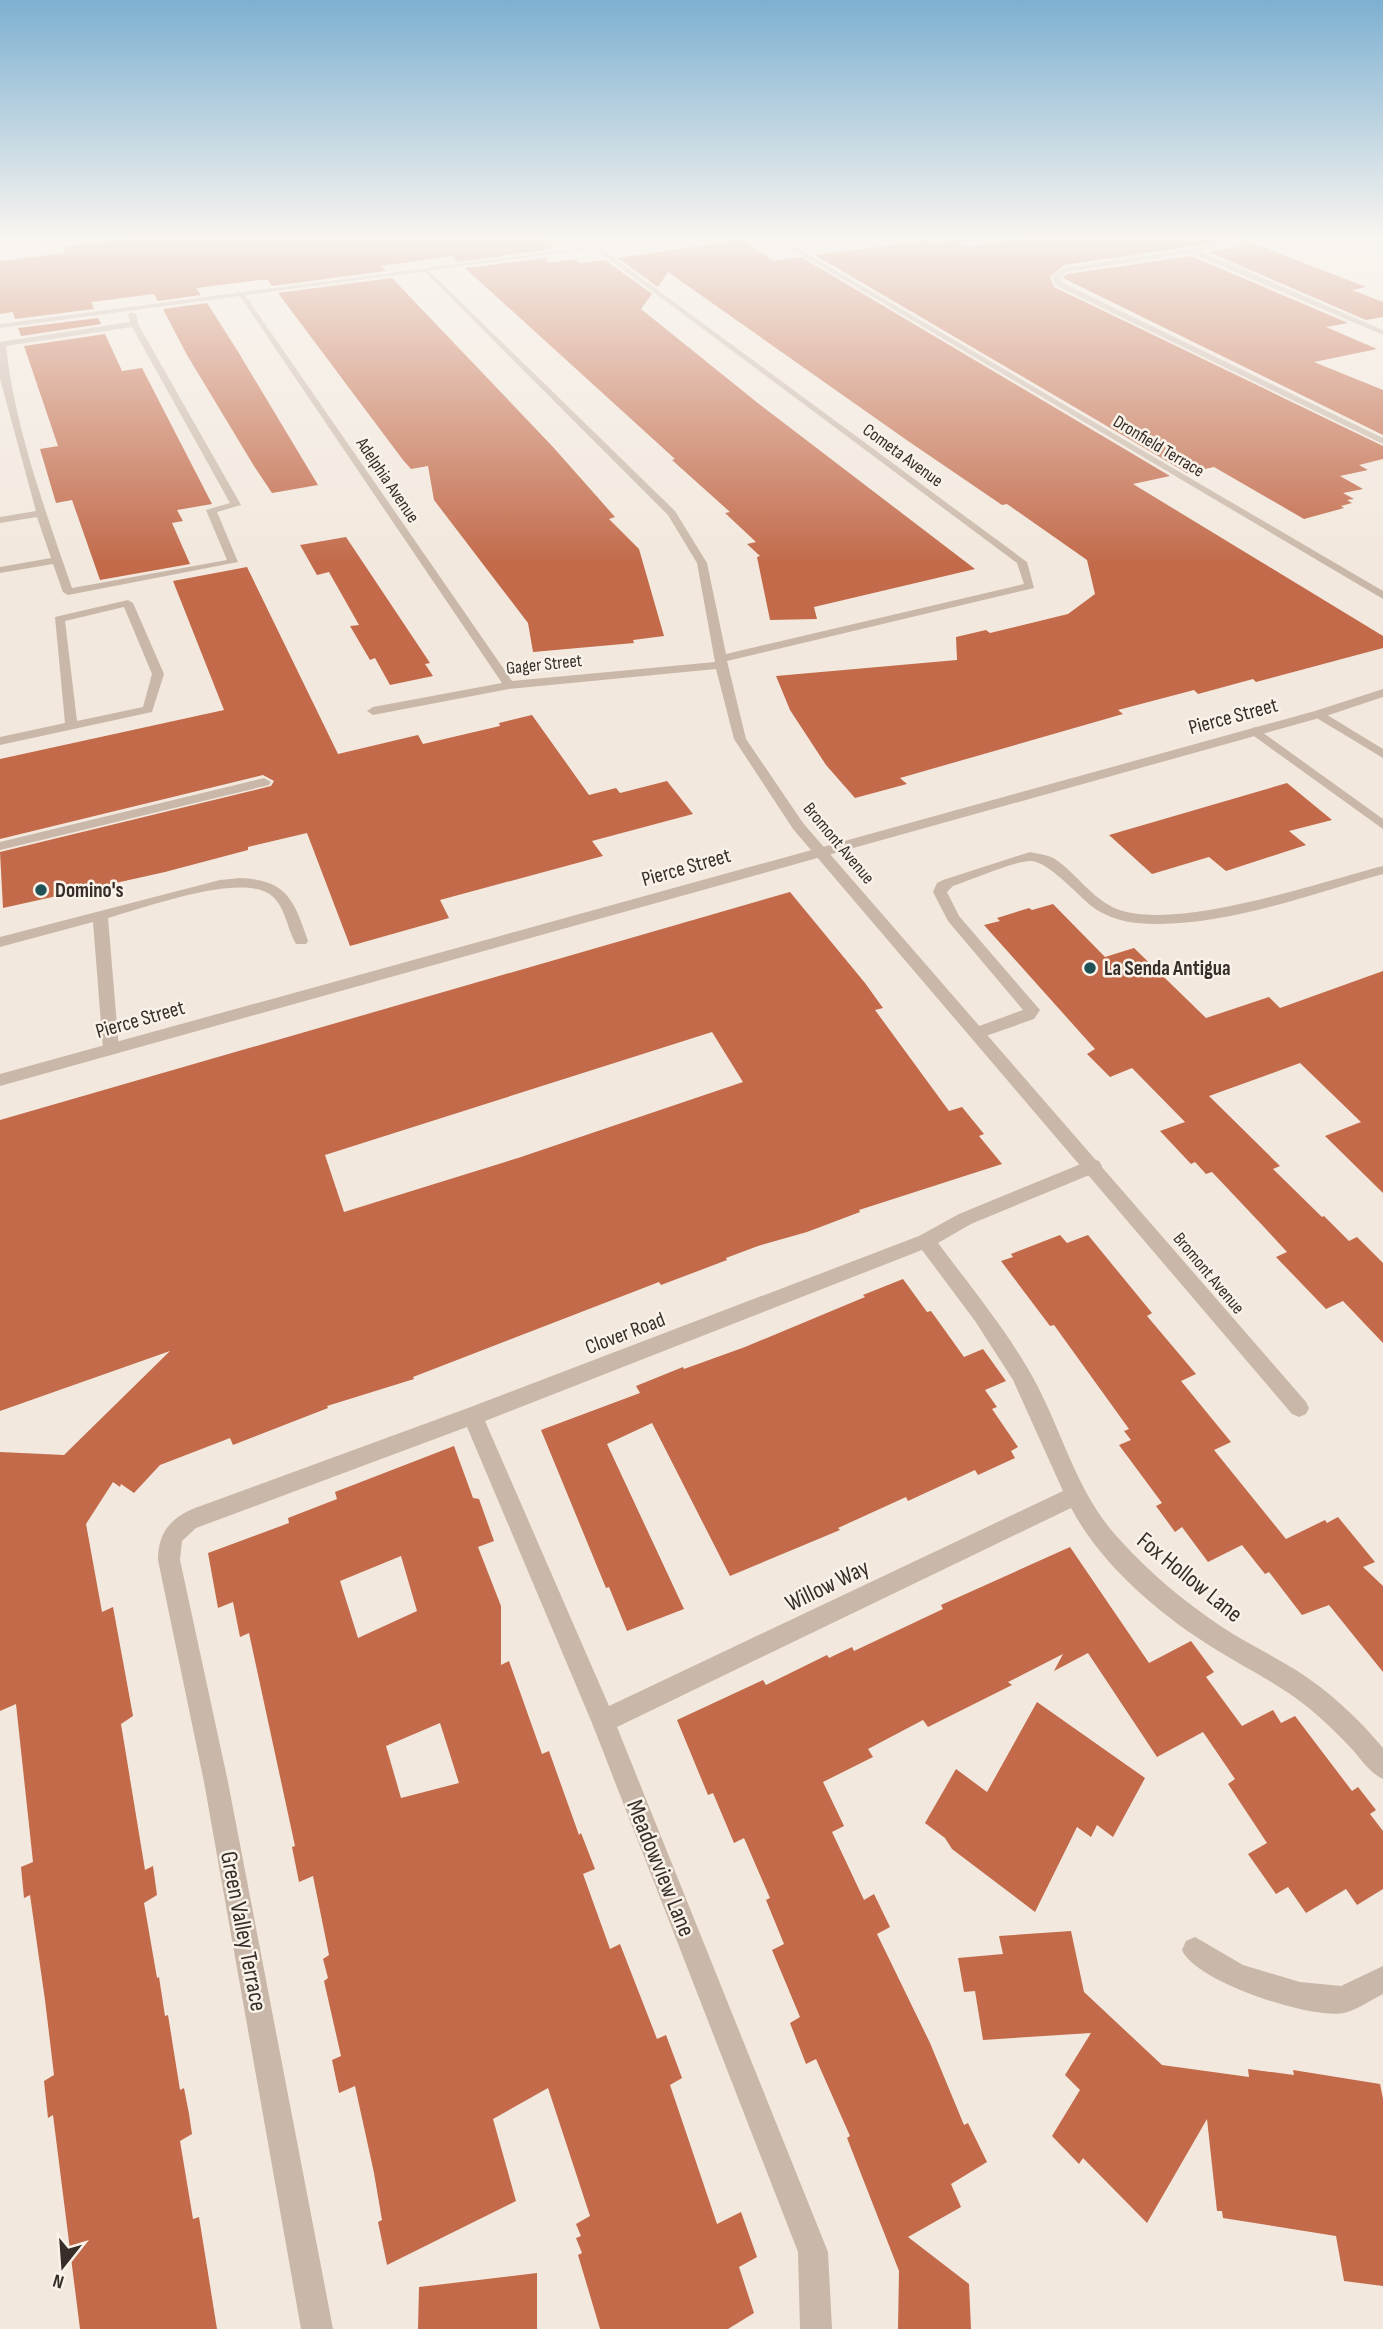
<svg xmlns="http://www.w3.org/2000/svg" width="1383" height="2329" font-family="'Sofia Sans Condensed',sans-serif">
	<style>
		.green { fill: #b4c09d }
		.building { fill: #c26a4a; fill-rule: evenodd }
		.lines { fill: none; stroke-linecap: round; stroke-linejoin: round }
		.service { fill: #c9b8a9; fill-rule: evenodd }
		.minor { fill: #c9b8a9; fill-rule: evenodd }
		.tertiary { fill: #c9b8a9; fill-rule: evenodd }
		.poi-dot { fill: #1f5257; stroke: #f9f2e9; stroke-width: 2.5 }
		.labels { text-anchor: middle; stroke-width: 5; stroke-linejoin: round; paint-order: stroke }
		.far-street-label { font-size: 18px; fill: #372d29; stroke: #f9f2e9 }
		.street-label { font-size: 21px; fill: #372d29; stroke: #f9f2e9 }
		.poi-label { font-size: 21px; font-weight: bold; fill: #372d29; stroke: #f9f2e9; text-anchor: start }
		.near-street-label { font-size: 24px; fill: #372d29; stroke: #f9f2e9 }
	</style>
	<rect width="100%" height="100%" fill="#f2e8dd"/>
	<path class="green" d="M450 238H624L472 257Z"/>
	<g class="building">
		<path d="M144 238H545L546 250 457 262 452 256 381 266 386 271 272 286 268 280H259L196 288 201 295 158 301 154 294 91 302 94 309 15 319 13 312 0 314V261L65 253 63 247Z"/>
		<path d="M1032 238 1242 239 1064 265 1050 277 1054 287 1383 446V459L1359 465 1368 470 1340 476 1363 489 1343 493 1354 499 1347 500 1352 503 1341 506 1344 508 1304 519 1214 467 1187 473 815 255 929 241 934 244 955 241 967 247Z"/>
		<path d="M741 240 774 261 801 257 1170 476 1133 484 1383 636V648L1256 682 1253 679 1198 694 1194 690 1118 710 1123 714 900 778 907 784 855 798 826 765 790 710 776 676 957 660 956 637 986 630 990 633 1068 614 1095 594 1087 560 1007 504 1002 505 908 441 668 272 658 287 618 258Z"/>
		<path d="M1255 244 1366 287 1352 290 1383 302V317L1366 320 1209 252Z"/>
		<path d="M1191 256 1348 323 1326 327 1377 349 1314 362 1383 390V435L1063 278 1067 274Z"/>
		<path d="M546 258 547 263 575 259 580 263 605 260 652 294 641 309 759 404 975 569 814 607 817 619 770 620 757 557 760 556 747 544 756 542 725 513 730 512 672 460 675 459 465 268Z"/>
		<path d="M392 278 553 447 615 517 609 519 639 549 664 636 633 640 634 643 533 652 528 623 434 500 428 466 411 469 403 460 278 293Z"/>
		<path d="M207 303 237 350 318 485 272 493 254 466 187 355 163 309Z"/>
		<path d="M98 318 101 324 21 336 18 328Z"/>
		<path d="M105 334 122 371 142 368 212 504 177 510 183 521 172 523 190 564 100 580 72 500 56 503 40 449 58 446 24 346Z"/>
		<path d="M346 537 430 663 425 664 433 676 390 685 375 658 370 660 350 626 359 625 329 572 317 575 300 545Z"/>
		<path d="M247 567 338 754 418 735 423 744 500 726 499 723 532 715 589 795 616 788 620 793 667 781 693 814 592 841 603 856 440 900 449 918 350 946 307 833 248 847V850L165 872 3 908 0 852 271 786 274 781 263 775 0 839V759L224 710 173 581Z"/>
		<path d="M1287 783 1332 820 1289 831 1306 845 1226 871 1209 857 1152 874 1109 835Z"/>
		<path d="M790 892 865 983 883 1008 875 1010 949 1111 962 1107 984 1134 979 1136 1002 1164 859 1210 860 1212 807 1232 758 1246 726 1258 727 1260 661 1285 659 1282 413 1377 414 1379 327 1406 328 1408 233 1445 230 1438 160 1465 134 1493 121 1484 120 1487 113 1482 86 1524 102 1612 113 1607 133 1716 121 1724 145 1870 153 1866 157 1895 144 1903 157 1978 159 1977 165 2016 168 2015 180 2090 184 2088 189 2114 192 2134 180 2141 193 2219 199 2217 217 2329H80L53 2115 48 2118 44 2081 54 2075 45 2000 30 1895 24 1898 21 1867 33 1862 16 1704 0 1711V1452L64 1455 170 1351 0 1411V1120ZM712 1032 743 1082 518 1158 344 1212 325 1155Z"/>
		<path d="M1053 904 1105 957 1134 948 1206 1018 1269 997 1280 1008 1383 971V1193L1325 1136 1361 1122 1300 1063 1209 1096 1280 1166 1273 1169 1322 1217 1324 1216 1349 1241 1357 1237 1383 1263V1343L1343 1301 1326 1309 1276 1257 1287 1252 1264 1227 1212 1172 1206 1174 1195 1162 1191 1164 1160 1131 1185 1122 1132 1068 1110 1077 1087 1054 1095 1049 984 925 1000 921 997 918 1029 908 1032 910Z"/>
		<path d="M1060 1235 1067 1243 1088 1235 1152 1313 1147 1316 1196 1374 1181 1381 1231 1442 1214 1450 1286 1539 1325 1520 1327 1523 1338 1517 1375 1562 1363 1567 1383 1586V1672L1329 1605 1302 1615 1269 1572 1265 1574 1242 1545 1208 1562 1182 1527 1175 1532 1156 1506 1162 1503 1119 1445 1131 1440 1124 1431 1129 1429 1054 1325 1050 1326 1001 1261 1013 1257 1011 1254Z"/>
		<path d="M903 1279 927 1312 931 1311 964 1357 983 1349 1006 1381 985 1390 997 1407 992 1409 1018 1447 1011 1451 1015 1458 978 1475 975 1470 908 1501 906 1497 838 1528 840 1530 730 1576 652 1423 607 1444 684 1609 627 1631 609 1587 606 1588 541 1430 640 1393 636 1386 683 1367 684 1369 745 1347 865 1297 863 1295Z"/>
		<path d="M454 1446 473 1498 479 1499 494 1541 478 1547 501 1606V1665L509 1661 542 1754 549 1751 579 1835 581 1833 595 1869 583 1874 610 1949 620 1944 657 2039 666 2035 682 2078 670 2085 717 2224 741 2212 757 2257 739 2267 754 2313 728 2329H600L578 2255 582 2253 576 2238 581 2236 576 2224 590 2216 548 2088 493 2119 516 2201 387 2265 378 2222 382 2220 374 2173 355 2086 339 2093 332 2060 341 2056 324 1981 328 1978 323 1959 329 1955 313 1876 299 1882 292 1847 295 1846 249 1633 240 1637 233 1602 218 1608 208 1553 289 1523 288 1518 337 1499 335 1492ZM401 1556 417 1611 358 1638 340 1581ZM440 1723 459 1783 401 1798 386 1746Z"/>
		<path d="M1070 1547 1149 1663 1191 1641 1214 1672 1206 1677 1242 1726 1273 1710 1281 1723 1295 1716 1352 1791 1358 1787 1376 1810 1370 1814 1383 1831V1889L1357 1905 1346 1889 1306 1913 1288 1887 1276 1894 1248 1854 1267 1843 1228 1784 1235 1779 1203 1732 1157 1757 1088 1653 1054 1671 1063 1654 1008 1682 1012 1685 928 1727 923 1720 868 1749 873 1757 823 1782 844 1826 832 1832 864 1900 874 1894 890 1927 877 1934 930 2043 964 2125 968 2123 987 2162 951 2184 961 2207 908 2237 969 2284 971 2329H898L899 2271 847 2138 850 2136 816 2059 806 2064 790 2023 800 2017 772 1950 784 1944 766 1900 770 1898 744 1838 734 1843 713 1793 708 1795 677 1720 763 1680 766 1685 827 1655 829 1658 852 1647 854 1651 943 1609 941 1605Z"/>
		<path d="M1037 1702 1145 1778 1113 1837 1097 1825 1091 1837 1077 1827 1035 1912 952 1849 945 1838 925 1823 956 1769 987 1792Z"/>
		<path d="M1071 1931 1084 1992 1162 2065 1249 2077 1248 2069 1294 2075 1293 2070 1380 2084 1383 2099V2286L1344 2281 1336 2236 1223 2218 1222 2211H1217L1207 2119 1147 2223 1083 2158 1079 2164 1052 2136 1080 2090 1065 2075 1091 2033 983 2040 975 1991 964 1992 958 1958 1003 1954 999 1936Z"/>
		<path d="M537 2273V2329H418L419 2287Z"/>
	</g>
	<g class="lines">
		<g class="service">
			<path d="M132 312 136 314 138 324 241 505 217 512 238 562 68 595 63 592 53 564 0 573V567L51 558 37 517 0 523V517L36 511 0 379V342L130 322 128 314ZM132 327 230 503 206 510 227 560 72 588C46 513 14 425 6 346Z"/>
			<path d="M128 600 133 603 164 674 152 712 0 745V737L65 723 55 617ZM124 607 152 674 143 707 77 721 65 621Z"/>
			<path d="M1319 710 1383 749V758L1315 717 1313 714Z"/>
			<path d="M1255 727 1383 819V829L1251 734 1249 731Z"/>
			<path d="M264 778 271 782 269 785 0 850V842Z"/>
			<path d="M1030 852C1038 854 1049 855 1055 859 1077 874 1092 899 1117 909 1177 932 1320 882 1383 866V874C1308 895 1216 930 1137 923 1124 922 1108 917 1097 910 1080 899 1048 859 1029 861 1009 863 974 879 953 886L947 892 959 916 1040 1010 1034 1019 983 1037H971L969 1033 971 1029 1023 1010 948 921 933 892 937 883 943 880Z"/>
			<path d="M240 878C287 880 294 900 308 941L306 944H296C287 929 286 908 272 896 243 871 142 909 108 918L119 1049 111 1055 103 1049 93 922 0 947V937L220 880Z"/>
			<path d="M1093 1159 1099 1161 1102 1166 1099 1171 971 1224 938 1243C973 1290 1011 1335 1038 1387 1065 1440 1079 1497 1121 1541 1151 1574 1186 1603 1222 1627 1246 1643 1272 1655 1296 1670 1329 1691 1358 1718 1383 1748V1779C1369 1773 1360 1757 1349 1746 1337 1733 1324 1721 1310 1709 1281 1685 1247 1669 1215 1649 1160 1615 1102 1566 1071 1508L617 1727 828 2252 832 2329H800L798 2252 592 1723 467 1427 196 1528 182 1541 180 1560 228 1782 333 2329H301L204 1782 158 1560C158 1533 170 1518 195 1508L468 1408 919 1236 959 1214ZM922 1250 975 1321 1013 1380 1063 1491 609 1706 485 1421Z"/>
			<path d="M1195 1937 1243 1965 1300 1982 1341 1986 1383 1966V1994C1371 2000 1357 2010 1344 2013 1311 2020 1194 1981 1182 1950L1186 1941Z"/>
		</g>
		<g class="minor">
			<path d="M1255 240 1253 243 1200 251 1383 330V335L1191 253 1066 272 1060 277 1061 282 1383 438V444L1055 285 1052 276 1064 268Z"/>
			<path d="M594 246H598L1027 562 1034 588 727 661 746 739 803 823 1306 1402 1309 1408 1306 1414 1299 1417 1292 1414 793 829 734 739 716 669 509 689 373 715 367 711 373 707 502 683 237 292H243L512 681 715 662 697 563 668 515 424 271 426 268 675 511 707 563 726 654 1024 584 1017 563 594 248Z"/>
		</g>
		<g class="tertiary">
			<path d="M658 238H673L0 328V324Z"/>
			<path d="M773 238H780L1383 591V599Z"/>
			<path d="M1383 689V697L1323 717 0 1086V1074L1315 711Z"/>
		</g>
	</g>
	<linearGradient id="sky" x2="0" y2="1"><stop stop-color="#7db0d1"/><stop offset="0.42" stop-color="#f9f5f0"/><stop offset="1" stop-color="#f9f5f0" stop-opacity="0"/></linearGradient>
	<rect width="1383" height="564" fill="url(#sky)"/>
	<g class="poi-dot">
		<circle cx="41" cy="890" r="7"/>
		<circle cx="1090" cy="968" r="7"/>
	</g>
	<g class="labels">
		<g class="far-street-label">
			<text transform="translate(1159 446) rotate(31)" y="6">Dronfield Terrace</text>
			<text transform="translate(903 455) rotate(36)" y="6">Cometa Avenue</text>
			<text transform="translate(388 480) rotate(56)" y="6">Adelphia Avenue</text>
			<text transform="translate(544 664) rotate(-6)" y="6">Gager Street</text>
			<text transform="translate(839 843) rotate(50)" y="6">Bromont Avenue</text>
			<text transform="translate(1209 1273) rotate(50)" y="6">Bromont Avenue</text>
		</g>
		<g class="street-label">
			<text transform="translate(1233 716) rotate(-15)" y="7">Pierce Street</text>
			<text transform="translate(686 867) rotate(-16)" y="7">Pierce Street</text>
			<text transform="translate(140 1019) rotate(-16)" y="7">Pierce Street</text>
			<text transform="translate(625 1333) rotate(-21)" y="7">Clover Road</text>
		</g>
		<g class="poi-label">
			<text x="55" y="897">Domino's</text>
			<text x="1104" y="975">La Senda Antigua</text>
		</g>
		<g class="near-street-label">
			<text transform="translate(1190 1577) rotate(39)" y="8">Fox Hollow Lane</text>
			<text transform="translate(827 1585) rotate(-26)" y="8">Willow Way</text>
			<text transform="translate(661 1868) rotate(68)" y="8">Meadowview Lane</text>
			<text transform="translate(244 1931) rotate(79)" y="8">Green Valley Terrace</text>
		</g>
	</g>
	<g transform="translate(63 2266) rotate(197)" stroke="#f9f2e9" stroke-width="5" paint-order="stroke">
	<path d="M0-5L12 26L0 18L-12 26Z" fill="#372d29"/>
	<text y="-10" font-size="19" font-weight="bold" text-anchor="middle" fill="#372d29">N</text>
	</g>
</svg>
